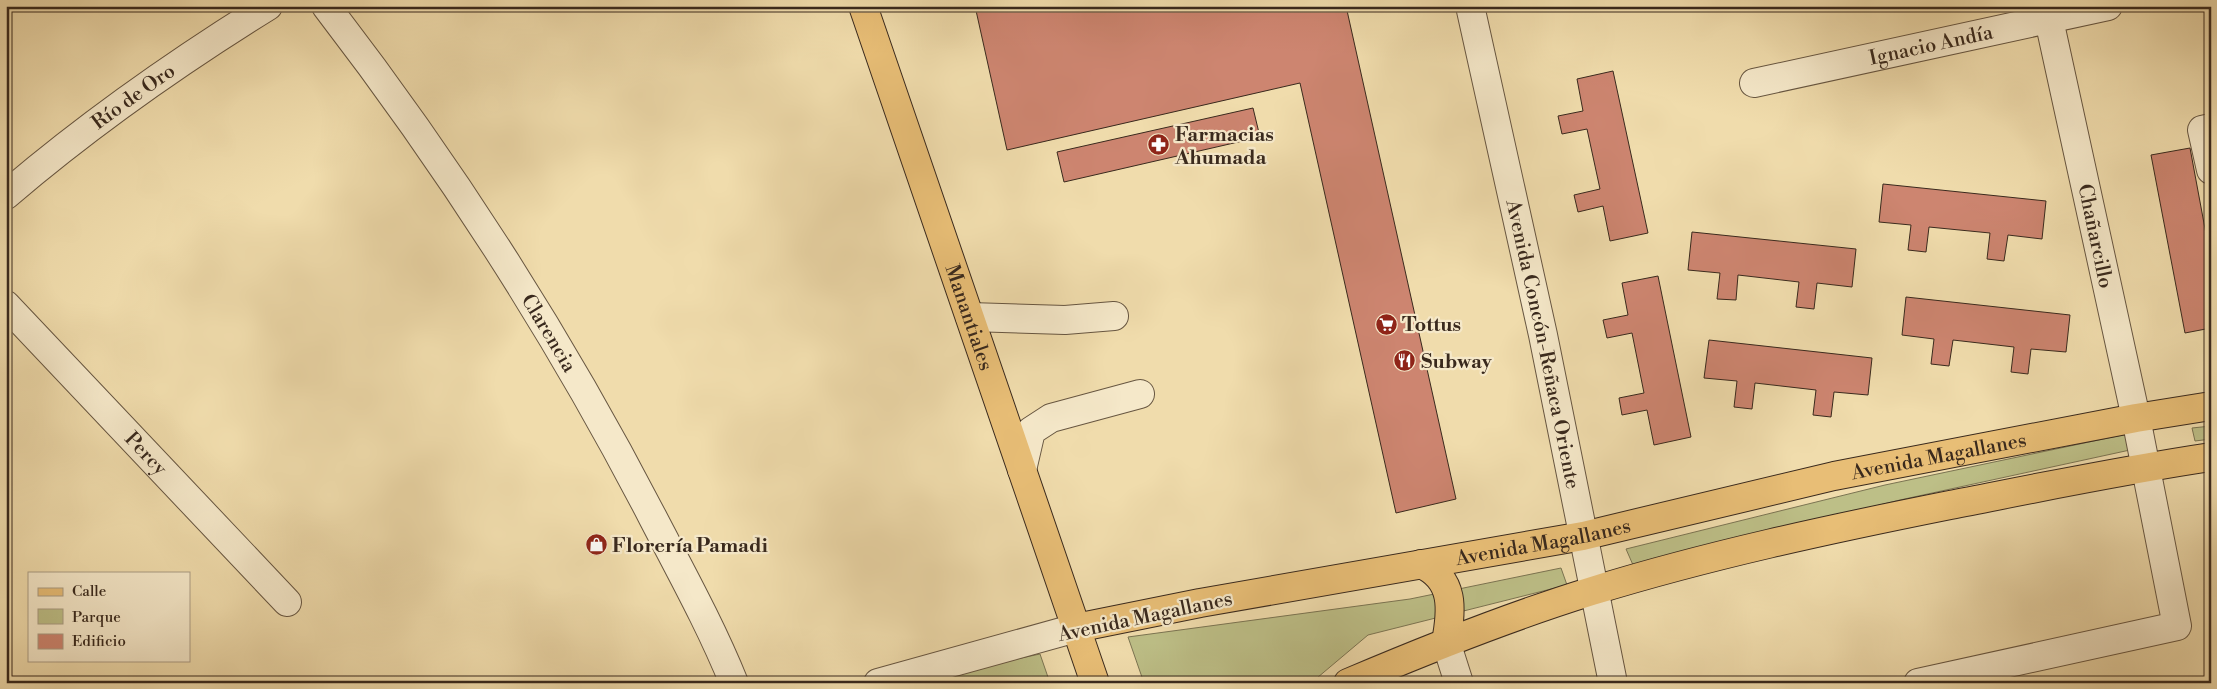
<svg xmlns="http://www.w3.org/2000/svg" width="2217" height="689" font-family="'Libre Bodoni',serif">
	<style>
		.green { fill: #bdbf87; stroke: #7b7452 }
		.building { fill: #cd8570; stroke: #39291d }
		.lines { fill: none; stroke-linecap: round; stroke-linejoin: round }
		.minor-casing { stroke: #675641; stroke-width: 30 }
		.major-casing { stroke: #39291d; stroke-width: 30 }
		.minor { stroke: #f5e8c9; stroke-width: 28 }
		.major { stroke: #e8be76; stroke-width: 28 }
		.labels { text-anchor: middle; stroke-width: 4.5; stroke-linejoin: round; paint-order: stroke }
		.street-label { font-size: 20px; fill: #39291d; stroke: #f5e8c9 }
		.poi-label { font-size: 20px; font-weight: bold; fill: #39291d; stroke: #f5e8c9; text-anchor: start }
	</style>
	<rect width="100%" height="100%" fill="#f0dcac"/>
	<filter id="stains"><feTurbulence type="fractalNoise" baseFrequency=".004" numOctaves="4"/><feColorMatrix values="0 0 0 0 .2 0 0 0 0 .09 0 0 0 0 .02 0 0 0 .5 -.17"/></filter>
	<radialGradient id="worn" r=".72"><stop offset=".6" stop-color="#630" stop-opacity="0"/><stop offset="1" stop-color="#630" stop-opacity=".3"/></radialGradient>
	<g class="green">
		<path d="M2211 426V439L2195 441 2192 428Z"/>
		<path d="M2127 434 2130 450 1900 500 1633 565 1626 549 1885 485Z"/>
		<path d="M1561 568 1567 585 1368 635 1311 683H1144L1128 637 1410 599Z"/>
		<path d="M1040 654 1050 683H912L923 679Z"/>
	</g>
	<g class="building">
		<path d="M975 6H1346L1456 499 1396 513 1300 83 1007 150Z"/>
		<path d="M1613 71 1648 233 1610 241 1603 206 1578 212 1574 195 1600 189 1587 129 1562 134 1558 116 1583 111 1577 79Z"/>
		<path d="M1253 108 1260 137 1064 182 1057 152Z"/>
		<path d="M2190 148 2211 261V328L2185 333 2151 155Z"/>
		<path d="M1883 184 2046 201 2042 239 2008 235 2004 261 1987 259 1990 233 1929 227 1926 252 1908 250 1911 225 1879 222Z"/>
		<path d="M1692 232 1856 249 1852 287 1817 283 1814 309 1796 307 1799 282 1738 275 1736 300 1717 299 1720 273 1688 270Z"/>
		<path d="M1658 276 1691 437 1654 445 1647 410 1622 415 1619 398 1644 393 1632 333 1607 338 1603 320 1628 315 1622 283Z"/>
		<path d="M1906 297 2070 315 2066 352 2031 349 2028 374 2011 372 2014 347 1953 340 1949 366 1931 364 1934 339 1902 335Z"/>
		<path d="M1709 340 1872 358 1868 395 1834 392 1831 417 1813 415 1816 390 1755 383 1752 409 1734 407 1737 381 1704 378Z"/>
	</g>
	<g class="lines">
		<defs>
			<g id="minor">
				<path id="s1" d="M326 6C450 167 560 338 653 518 681 572 711 626 734 683"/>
				<path id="s2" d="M1470 6 1543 335 1613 683"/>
				<path id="s3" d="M1754 83 2108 6"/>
				<path d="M2211 128 2202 130 2211 170"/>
				<path id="s4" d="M6 195C88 125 176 63 268 6"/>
				<path id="s5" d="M6 305 287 602"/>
				<path d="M970 317 1065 320 1114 316"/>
				<path d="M1022 470 1031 431 1051 418 1140 394"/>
				<path d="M1446 642 1459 683"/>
				<path d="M878 683 1076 628"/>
				<path d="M1918 683 2177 626 2136 418 2046 6"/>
			</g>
			<g id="major">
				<path id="s6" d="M863 6 1095 683"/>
				<path d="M1421 564C1455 579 1452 610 1446 642"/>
				<path id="s7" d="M1076 628 1200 603 1583 536 1834 476 2136 418 2211 406"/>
				<path d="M1348 683C1428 649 1508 617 1592 591 1709 555 1830 529 1950 505 2037 488 2123 470 2211 457"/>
			</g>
		</defs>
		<use href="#minor" class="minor-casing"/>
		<use href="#major" class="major-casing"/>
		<use href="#minor" class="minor"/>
		<use href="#major" class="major"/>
	</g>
	<defs>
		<symbol id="pharmacy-disc" viewBox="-11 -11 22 22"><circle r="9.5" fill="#8f2418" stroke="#f5e8c9"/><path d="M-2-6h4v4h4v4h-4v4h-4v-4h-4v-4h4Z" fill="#fff"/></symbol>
		<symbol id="supermarket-disc" viewBox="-11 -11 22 22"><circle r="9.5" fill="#8f2418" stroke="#f5e8c9"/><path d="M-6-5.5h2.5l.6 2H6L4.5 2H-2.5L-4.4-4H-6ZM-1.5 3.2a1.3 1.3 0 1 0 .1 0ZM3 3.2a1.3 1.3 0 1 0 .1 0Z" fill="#fff"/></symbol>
		<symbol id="restaurant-disc" viewBox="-11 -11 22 22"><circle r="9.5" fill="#8f2418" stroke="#f5e8c9"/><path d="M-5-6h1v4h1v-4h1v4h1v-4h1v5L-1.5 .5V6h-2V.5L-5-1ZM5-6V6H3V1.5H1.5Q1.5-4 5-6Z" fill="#fff"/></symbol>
		<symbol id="shop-disc" viewBox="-11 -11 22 22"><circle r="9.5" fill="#8f2418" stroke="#f5e8c9"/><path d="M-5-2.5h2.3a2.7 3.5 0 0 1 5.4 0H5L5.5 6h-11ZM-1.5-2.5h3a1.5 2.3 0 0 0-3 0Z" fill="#fff"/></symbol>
	</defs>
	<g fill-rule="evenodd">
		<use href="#pharmacy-disc" x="1146" y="132" width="25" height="25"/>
		<use href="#supermarket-disc" x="1374" y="312" width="25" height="25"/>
		<use href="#restaurant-disc" x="1392" y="348" width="25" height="25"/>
		<use href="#shop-disc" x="584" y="532" width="25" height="25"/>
	</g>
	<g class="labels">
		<g class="street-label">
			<text dy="7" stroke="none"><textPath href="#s3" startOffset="181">Ignacio Andía</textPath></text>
			<text dy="7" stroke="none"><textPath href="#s4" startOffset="161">Río de Oro</textPath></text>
			<text transform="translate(2096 236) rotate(78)" y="7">Chañarcillo</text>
			<text dy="7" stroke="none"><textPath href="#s6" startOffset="329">Manantiales</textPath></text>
			<text dy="7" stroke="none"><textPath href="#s1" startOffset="396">Clarencia</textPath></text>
			<text dy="7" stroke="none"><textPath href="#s2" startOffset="346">Avenida Concón-Reñaca Oriente</textPath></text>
			<text dy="7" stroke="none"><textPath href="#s5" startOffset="204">Percy</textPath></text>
			<text dy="7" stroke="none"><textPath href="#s7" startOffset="880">Avenida Magallanes</textPath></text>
			<text dy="7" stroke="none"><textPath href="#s7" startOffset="475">Avenida Magallanes</textPath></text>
			<text transform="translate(1145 616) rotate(-12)" y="7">Avenida Magallanes</text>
		</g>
		<g class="poi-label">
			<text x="1175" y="141">Farmacias<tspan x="1175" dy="23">Ahumada</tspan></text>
			<text x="1402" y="331">Tottus</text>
			<text x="1421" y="368">Subway</text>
			<text x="612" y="552">Florería Pamadi</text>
		</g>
	</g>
	<rect width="2217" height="689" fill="none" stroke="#f0dcac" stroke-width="25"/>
	<rect x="8" y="8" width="2202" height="674" fill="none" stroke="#39291d" stroke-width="2.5"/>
	<rect x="12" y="12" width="2192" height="664" fill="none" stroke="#39291d"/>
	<rect x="28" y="572" width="162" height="90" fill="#f5e8c9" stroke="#aa9c84"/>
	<rect x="38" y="588" width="25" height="8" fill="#e8be76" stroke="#aa9c84"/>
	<text x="72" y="596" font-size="15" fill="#39291d">Calle</text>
	<rect x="38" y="609" width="25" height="15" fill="#bdbf87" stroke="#aa9c84"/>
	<text x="72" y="622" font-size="15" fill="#39291d">Parque</text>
	<rect x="38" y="634" width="25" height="15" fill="#cd8570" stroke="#aa9c84"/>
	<text x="72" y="646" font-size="15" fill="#39291d">Edificio</text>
	<rect width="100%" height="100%" filter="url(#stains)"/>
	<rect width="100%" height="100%" fill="url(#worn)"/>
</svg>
